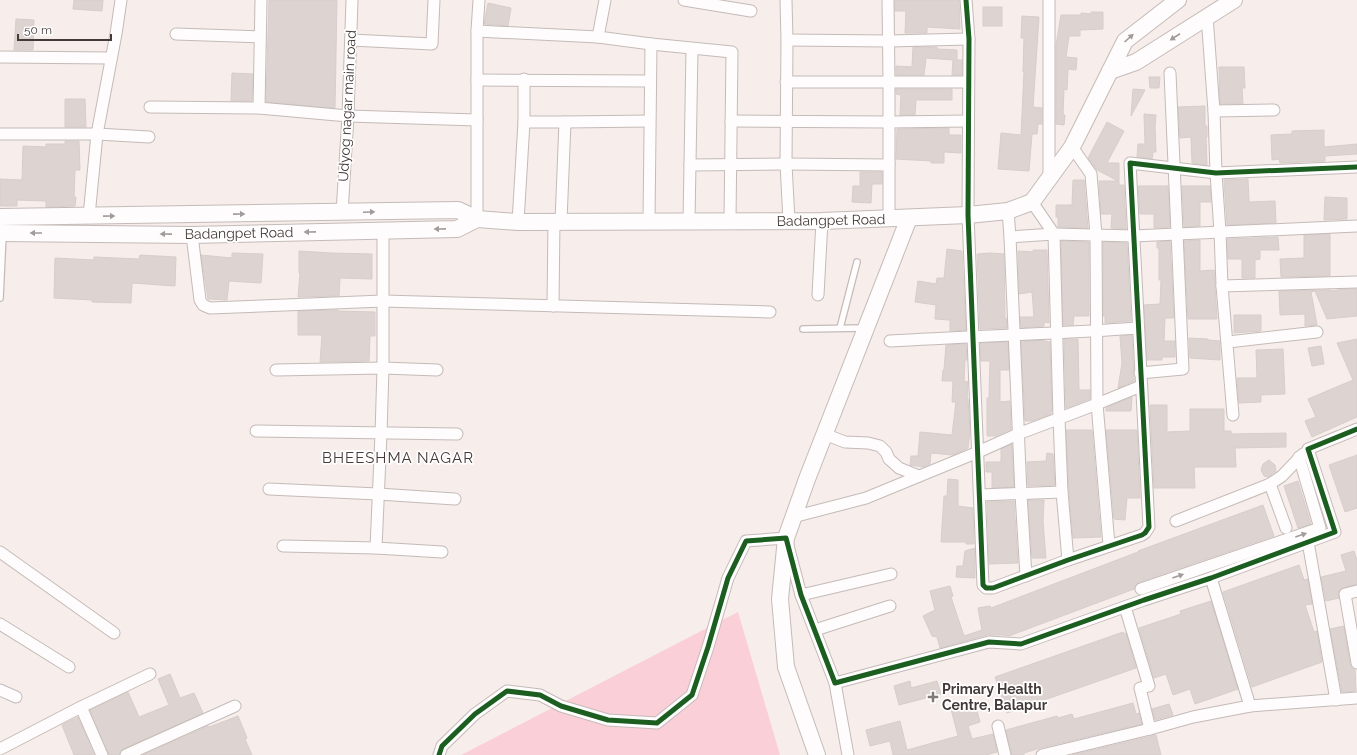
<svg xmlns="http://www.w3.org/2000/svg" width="1357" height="755" font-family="Raleway,sans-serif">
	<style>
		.water { fill: #facfd8 }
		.building { fill: #ddd4d2; stroke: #d7cecc }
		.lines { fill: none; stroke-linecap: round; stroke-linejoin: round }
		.lane-casing { stroke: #c4bbb8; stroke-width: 8 }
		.street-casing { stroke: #c4bbb8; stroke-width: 13 }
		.secondary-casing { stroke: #c4bbb8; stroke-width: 18 }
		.lane { stroke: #fefcfc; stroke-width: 5.5 }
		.street { stroke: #fefcfc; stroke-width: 11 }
		.secondary { stroke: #fefcfc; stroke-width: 16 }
		.cycleway-casing { stroke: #fff; stroke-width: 8 }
		.cycleway { stroke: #1b5e20; stroke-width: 5 }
		.oneway { fill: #a19b9a }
		.poi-dot { fill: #837976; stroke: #fff; stroke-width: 1.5 }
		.labels { text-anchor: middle; stroke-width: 3.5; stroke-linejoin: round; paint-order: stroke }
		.street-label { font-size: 14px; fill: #443a38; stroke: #fff }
		.poi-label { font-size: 14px; font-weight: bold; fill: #443a38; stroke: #fff; text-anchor: start }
		.neighbourhood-label { font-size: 15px; letter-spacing: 1px; fill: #443a38; stroke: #fff }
	</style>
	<rect width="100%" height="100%" fill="#f7edea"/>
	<path class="water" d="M738 612 780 755H461Z"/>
	<g class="building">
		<path d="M74 0H103L102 11 73 9Z"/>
		<path d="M269 0H337L335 108 266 102Z"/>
		<path d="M895 0H959L960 29 927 27V33H905L906 11H895Z"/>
		<path d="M488 3 511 8 508 26 484 24Z"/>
		<rect x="983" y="7" width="19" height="19"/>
		<path d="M1091 12H1103V29L1080 30V36H1069L1066 57 1077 58 1076 70 1068 69 1067 90 1064 89 1063 115H1065L1064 125 1056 124V45L1061 15H1081V13L1091 14Z"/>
		<path d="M1022 16 1039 17 1033 107 1042 108V124H1038L1037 134H1032L1029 171 998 169 1001 133 1021 135 1024 72H1023L1024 38H1021Z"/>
		<path d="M16 19 34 20 33 50H14Z"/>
		<path d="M913 47H937V49L957 50V60H962V75H952L953 60 926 58 924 75H896V66L912 67Z"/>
		<path d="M1219 67H1244L1245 88H1242L1243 104H1220Z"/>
		<path d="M232 73 253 74 252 101H231Z"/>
		<path d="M1149 77H1160L1159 88H1150Z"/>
		<path d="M896 89H952V100H916L915 115H900L901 95 896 94Z"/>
		<path d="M1133 89 1145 90 1131 116Z"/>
		<path d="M65 99H85L86 127H65Z"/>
		<path d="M1205 106V126H1207V137H1206L1207 165 1192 163 1191 137 1180 138 1178 107Z"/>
		<path d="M1144 114 1156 115 1155 127 1156 152H1153L1152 159 1137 157 1138 144H1145Z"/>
		<path d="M1107 122 1124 131 1107 163H1119V185H1124L1126 229 1111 228 1112 214H1101L1099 181H1118L1097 170 1088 158Z"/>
		<path d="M949 128V135H961V153L944 152V163H931V161L896 159 897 129Z"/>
		<path d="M1324 130V147L1357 144V154L1325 156V161L1280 163 1279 159 1272 160 1271 135 1292 134V131Z"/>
		<path d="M65 141H79L80 170H75L74 197H76L75 206 46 207V201L17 200V206H0V179L22 180 23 146 46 147V144H65Z"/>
		<path d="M860 172H882V184H872L871 203 852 202 853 186H860Z"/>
		<path d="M1248 179 1249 202 1275 201 1276 223 1227 225 1224 180Z"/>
		<path d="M1073 180H1084L1088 228 1058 227V217H1056V205H1072Z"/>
		<path d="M1138 186H1168L1170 227 1154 228V214H1140Z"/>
		<path d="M1182 186H1210L1211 202H1200V226L1184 227Z"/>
		<path d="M1325 197 1347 198V219L1324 220Z"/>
		<path d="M1330 234V276L1281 277 1280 259 1304 258V235Z"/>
		<path d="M1278 237 1279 250H1260V259L1255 260V278H1242V259H1228L1227 239Z"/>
		<path d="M1200 240V271L1214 270 1217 319H1188L1184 241Z"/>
		<path d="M1061 241 1089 242V316H1074L1073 325H1063Z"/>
		<path d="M1170 241 1174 318H1165L1164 341H1175V357H1162V360H1147L1144 305 1160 304 1161 280H1159V248H1157V242Z"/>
		<path d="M1103 242 1127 243 1131 321 1105 323V316H1103Z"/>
		<path d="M947 249 962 251 966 330 950 331V320L935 319 936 305 915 302 918 281 936 284 937 278H944Z"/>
		<path d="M1033 250H1047L1049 323 1044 322V326L1021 328 1020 317H1034L1032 292 1019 294 1018 251 1033 252Z"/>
		<path d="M299 251 331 253 372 254V279L340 278 339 296 298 297 300 273H299Z"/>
		<path d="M232 253 263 254 261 283 229 281 227 300 208 299 201 255 232 258Z"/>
		<path d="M990 253 1004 254 1005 318H1006L1007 328 980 329 977 254Z"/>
		<path d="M140 255 176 257 175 286 132 283 131 303 92 302V300L54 298 55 258 94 260V257L139 259Z"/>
		<path d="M1345 289H1357V316L1327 319 1315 291 1311 292 1317 325 1305 326V314L1280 315 1279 291 1331 290V291Z"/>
		<path d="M338 310V311L375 312V336H370L369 361 320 362 322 335H298V311Z"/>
		<path d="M1234 315H1261V331L1234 333Z"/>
		<path d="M1132 335 1134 381 1118 388 1122 363 1120 336Z"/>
		<path d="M1189 338 1208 339V340L1220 341V360L1190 358Z"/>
		<path d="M1064 339H1078L1079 390H1090V399L1066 408Z"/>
		<path d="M1357 339V417L1312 437 1305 421 1316 417 1308 399 1353 380 1337 343Z"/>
		<path d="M1044 340V341L1050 342 1052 411H1051V414L1032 421H1025L1021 342Z"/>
		<path d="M1008 342 1009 370H1000V402L1010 401 1011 429 996 436H987V398H989L990 361H981L980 343Z"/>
		<path d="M966 344 967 360H965L964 381 968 382 967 399H968L970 430 968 448 953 455 931 453 930 464 923 467 910 465 911 456H918L920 432 952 435 956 402H952L953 381H942L943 370H944L946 345Z"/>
		<path d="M1321 346 1324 364 1312 366 1308 348Z"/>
		<path d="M1283 349 1285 394 1261 395V402L1239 403 1237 378H1257L1256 350Z"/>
		<path d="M1132 397 1131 411H1106V408Z"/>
		<path d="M1150 405H1167V432L1190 431V409H1224V431H1231V434L1286 433V447L1235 448 1236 467H1194L1195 488H1154Z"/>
		<path d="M1066 430H1092L1101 537 1073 538 1069 492Z"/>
		<path d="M1106 430H1137L1140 498H1127L1125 520 1114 519Z"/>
		<path d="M1012 444 1014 487 992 488V472H986V462H1001V449Z"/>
		<path d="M1047 453 1053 454 1055 485 1028 486 1027 462 1046 461Z"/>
		<path d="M1357 455V508L1345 512 1329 465Z"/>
		<path d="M1269 460 1275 465 1276 471 1268 477 1264 476 1261 470 1263 464Z"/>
		<path d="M948 479 958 480V506L973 508 974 544H966V542H941L944 496H947Z"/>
		<path d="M1298 481 1311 524 1298 528 1284 486Z"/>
		<path d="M1028 500H1044L1043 522 1046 558H1032Z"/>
		<path d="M1014 501 1018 563 989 564 987 502Z"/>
		<path d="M1263 505 1274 536 1139 582 1136 585 1134 589 1009 636 1004 635H987L940 648 937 637 932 636 923 616 935 610 930 591 950 586 953 596 951 597 964 636 982 630 978 608 990 606 991 608 1138 552V551Z"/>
		<path d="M975 548V578L956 577 957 566H963L965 551Z"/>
		<path d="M1354 551 1357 560V584L1341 589 1338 592 1339 598 1326 601 1321 577 1346 571 1341 555Z"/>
		<path d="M1299 565 1304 580 1308 579 1312 604 1305 605 1314 632 1317 631 1322 662 1252 687 1223 592Z"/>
		<path d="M1211 601 1238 689 1195 704 1190 689 1173 695 1166 674 1154 678 1139 628 1181 614 1180 611Z"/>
		<path d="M1344 626 1350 664 1352 668 1355 670 1356 691 1342 692 1330 629Z"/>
		<path d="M1123 632 1124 634 1126 633 1136 668 1007 713 995 677Z"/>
		<path d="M170 674 180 698 194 693 203 713 123 749 120 751 119 755H109L90 710 128 692 139 717 169 705 158 679Z"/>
		<path d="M910 681 911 688 937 681 941 694 899 705 894 686Z"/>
		<path d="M975 703 980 722 968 726 972 739 993 734 997 752 986 755H893L890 741 870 746 866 730 900 721 907 750 958 736 951 709Z"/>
		<path d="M1133 703 1136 714 1139 713 1142 724 1040 748 1024 753V755H1012L1006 730 1057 716 1058 718 1072 714 1074 719Z"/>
		<path d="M1169 704 1173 715 1155 720 1152 709Z"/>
		<path d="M238 716 247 738 245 739 252 755H143L208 726V727L212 726Z"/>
		<path d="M78 717 94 755H74L62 725Z"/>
		<path d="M1156 735 1161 755H1072L1152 736Z"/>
	</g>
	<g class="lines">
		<defs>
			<g id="lane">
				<path d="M0 298 3 235"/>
				<path d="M840 328 857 262"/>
				<path d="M803 329 865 328"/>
			</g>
			<g id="street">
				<path d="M605 0 598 37 651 44 649 220"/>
				<path d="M684 0 751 11"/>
				<path d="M786 0 787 40 786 164 789 221"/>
				<path d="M888 0 889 82V218"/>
				<path d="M966 0 969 39 968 215 983 585 986 588H993L1068 560 1142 535 1145 533 1149 527 1130 163 1216 173 1357 167"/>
				<path d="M1049 0V179"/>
				<path d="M1207 16 1214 111 1216 173 1220 232 1222 286 1233 415"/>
				<path d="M477 31 598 37"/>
				<path d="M176 34 260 37"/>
				<path d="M351 40 432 44 434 0"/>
				<path d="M787 40 889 41 969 39"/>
				<path d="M651 44 732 52 730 220"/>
				<path d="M0 57 111 58"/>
				<path d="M477 80 649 81"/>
				<path d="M786 82H968"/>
				<path d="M150 107 259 108 348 116 477 120"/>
				<path d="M259 108 261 0"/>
				<path d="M1214 111 1274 110"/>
				<path d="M731 121 889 122 968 121"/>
				<path d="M524 122H565L561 221"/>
				<path d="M565 122 649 121"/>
				<path d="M0 134H97L149 137"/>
				<path d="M1072 147 1091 174 1096 235 1097 404 1109 545"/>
				<path d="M690 165 786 164 889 165"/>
				<path d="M1032 202 1054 234 1059 418 1062 492 1068 560"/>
				<path d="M1008 211 1010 237 1021 494 1026 576"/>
				<path d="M342 213 348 116 352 0"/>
				<path d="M89 216 97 134 116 34 121 0"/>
				<path d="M477 219V31L479 0"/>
				<path d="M689 221 692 49"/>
				<path d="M518 222 524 122V79"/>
				<path d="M383 230V368L381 434 376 548 442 552"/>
				<path d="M192 235 200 300 203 305 210 308 383 301 770 312"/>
				<path d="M1010 237 1054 234 1133 236 1357 226"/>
				<path d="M1222 286 1357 282"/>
				<path d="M818 295 822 221"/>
				<path d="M553 306 554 221"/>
				<path d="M890 341C973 336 1055 334 1138 328"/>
				<path d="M1228 342 1317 332"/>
				<path d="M276 370 383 368 437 370"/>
				<path d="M1140 373 1183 369 1170 73"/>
				<path d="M256 431 457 434"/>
				<path d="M824 434 845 442 868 443 880 446 886 452 889 459 899 468 919 476"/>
				<path d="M1270 484 1286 528"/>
				<path d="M269 489 378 494 455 499"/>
				<path d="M980 495 1062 492"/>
				<path d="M793 517 866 498 978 452 1018 434 1097 404 1141 386"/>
				<path d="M1176 521 1270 484 1282 476 1303 454"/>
				<path d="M1308 542 1336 700"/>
				<path d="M283 546 376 548"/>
				<path d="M0 552 114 633"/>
				<path d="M1211 578 1250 706"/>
				<path d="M1141 589 1320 528 1299 457"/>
				<path d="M1357 591 1345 594 1357 663"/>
				<path d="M801 595 891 574"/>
				<path d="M1125 607 1149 686 1140 688 1150 729 1193 717 1250 706 1357 698"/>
				<path d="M0 624 69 667"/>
				<path d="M815 630 890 606"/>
				<path d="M835 683 848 755"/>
				<path d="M0 690 16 697"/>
				<path d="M81 707 102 755"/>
				<path d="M998 726 1005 755"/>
				<path d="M0 749 81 707 150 674"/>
				<path d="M126 755 235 706"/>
				<path d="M439 755 442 746 475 714 507 691 540 695 561 706 608 720 657 723 692 695 708 647 728 578 746 541 786 538 801 595 835 683 989 642 1021 644 1144 600 1211 578 1335 532 1308 449 1357 429"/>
				<path d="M1042 755 1150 729"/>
			</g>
			<g id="secondary">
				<path d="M1110 71 1136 62 1234 0"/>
				<path d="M0 217 458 210 477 219 518 222 822 221 968 215 1008 211 1032 202 1072 147 1125 41 1178 0"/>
				<path d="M0 233 192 235 457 229 477 219"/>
				<path d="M817 755 786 667 780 599 786 538 807 479 909 218"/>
			</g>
		</defs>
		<use href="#lane" class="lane-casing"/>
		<use href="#street" class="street-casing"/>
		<use href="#secondary" class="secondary-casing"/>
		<use href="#lane" class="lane"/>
		<use href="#street" class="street"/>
		<use href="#secondary" class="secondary"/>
		<defs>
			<g id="cycleway">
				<path d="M966 0 969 39 968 215 983 585 986 588H993L1068 560 1142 535 1145 533 1149 527 1130 163 1216 173 1357 167"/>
				<path d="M439 755 442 746 475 714 507 691 540 695 561 706 608 720 657 723 692 695 708 647 728 578 746 541 786 538 801 595 835 683 989 642 1021 644 1144 600 1211 578 1335 532 1308 449 1357 429"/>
			</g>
		</defs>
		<use href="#cycleway" class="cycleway-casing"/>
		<use href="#cycleway" class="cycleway"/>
	</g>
	<defs><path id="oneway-solid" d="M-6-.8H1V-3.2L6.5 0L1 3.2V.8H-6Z"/></defs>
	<g class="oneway">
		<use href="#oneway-solid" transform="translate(1175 37) rotate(147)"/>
		<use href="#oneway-solid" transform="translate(1129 38) rotate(-42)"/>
		<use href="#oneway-solid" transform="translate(369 212) rotate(-2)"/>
		<use href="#oneway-solid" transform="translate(239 214) rotate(-1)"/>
		<use href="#oneway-solid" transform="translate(109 216) rotate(-1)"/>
		<use href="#oneway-solid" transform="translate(440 229) rotate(179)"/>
		<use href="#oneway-solid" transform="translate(310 232) rotate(179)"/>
		<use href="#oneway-solid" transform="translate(36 233) rotate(-180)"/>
		<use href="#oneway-solid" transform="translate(166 234) rotate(-179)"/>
		<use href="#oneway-solid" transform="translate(1301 535) rotate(-19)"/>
		<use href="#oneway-solid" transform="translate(1178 576) rotate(-19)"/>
	</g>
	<path class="poi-dot" d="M931 691h4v4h4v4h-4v4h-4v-4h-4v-4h4z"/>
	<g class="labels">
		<g class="street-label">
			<text transform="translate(347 106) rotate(-87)" y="5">Udyog nagar main road</text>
			<text transform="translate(831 220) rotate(-1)" y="5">Badangpet Road</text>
			<text transform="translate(239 233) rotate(-1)" y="5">Badangpet Road</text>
		</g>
		<g class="poi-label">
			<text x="942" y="694">Primary Health<tspan x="942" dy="16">Centre, Balapur</tspan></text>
		</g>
		<g class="neighbourhood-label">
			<text x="398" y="463">BHEESHMA NAGAR</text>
		</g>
	</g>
	<path d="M18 34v6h93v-6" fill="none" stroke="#443a38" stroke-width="2"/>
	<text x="24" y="34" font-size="12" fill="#443a38" stroke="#ffffff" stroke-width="3" paint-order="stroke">50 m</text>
</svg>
